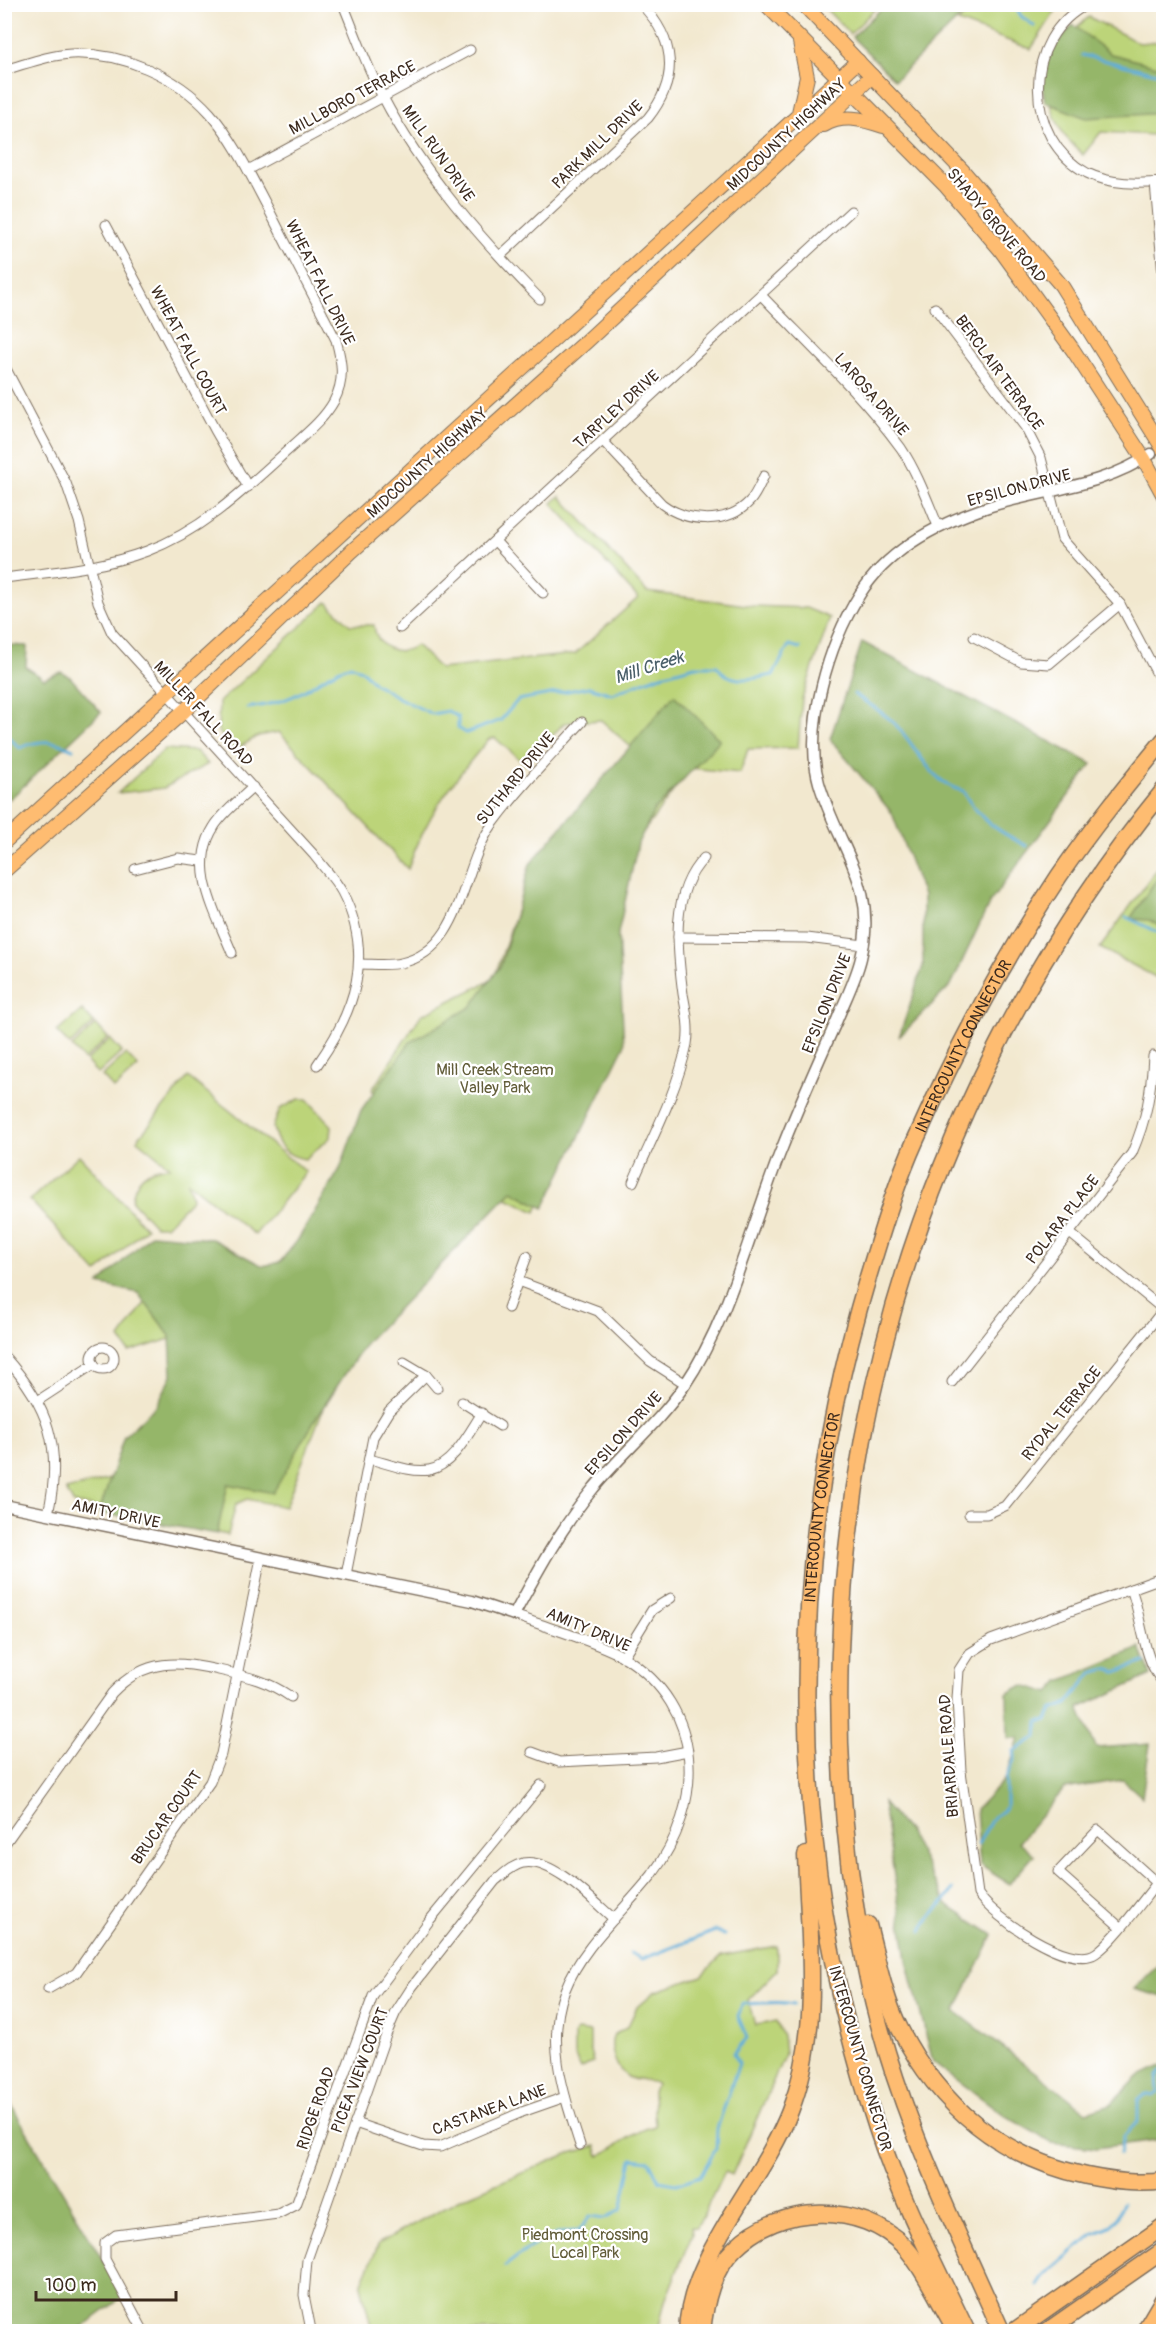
<svg xmlns="http://www.w3.org/2000/svg" width="1168" height="2336" font-family="Pangolin,sans-serif">
	<style>
		.green { fill: #bcd479; stroke: #7c7f4c; stroke-width: 1.5 }
		.forest { fill: #95b669; stroke: #687044; stroke-width: 1.5 }
		.lines { fill: none; stroke-linecap: round; stroke-linejoin: round }
		.stream { stroke: #60aed9; stroke-width: 3 }
		.minor-casing { stroke: #7b6c5c; stroke-width: 11 }
		.tertiary-casing { stroke: #7b6c5c; stroke-width: 13 }
		.primary-casing { stroke: #7b6c5c; stroke-width: 16 }
		.motorway-casing { stroke: #7b6c5c; stroke-width: 19 }
		.minor { stroke: #fff; stroke-width: 9 }
		.tertiary { stroke: #fff; stroke-width: 10 }
		.primary { stroke: #febc71; stroke-width: 14 }
		.motorway { stroke: #febc71; stroke-width: 16 }
		.labels { text-anchor: middle; stroke-width: 4.5; stroke-linejoin: round; paint-order: stroke }
		.street-label { font-size: 16px; fill: #3b2a1e; stroke: #fff }
		.park-label { font-size: 16px; fill: #625d39; stroke: #fff }
		.water-label { font-size: 18px; font-style: italic; fill: #4a5f69; stroke: #fff }
	</style>
	<rect width="100%" height="100%" fill="#fff"/>
	<filter id="ink" filterUnits="userSpaceOnUse"><feTurbulence type="fractalNoise" baseFrequency=".0167" numOctaves="2"/><feDisplacementMap in="SourceGraphic" scale="12" xChannelSelector="R" yChannelSelector="G"/><feConvolveMatrix kernelMatrix="1 2 1 2 8 2 1 2 1" color-interpolation-filters="sRGB"/></filter>
	<filter id="wash" filterUnits="userSpaceOnUse"><feTurbulence type="fractalNoise" baseFrequency=".008" numOctaves="4" result="noise"/><feDisplacementMap in="SourceGraphic" scale="24" xChannelSelector="R" yChannelSelector="G"/><feGaussianBlur stdDeviation="1.35" result="paint"/><feColorMatrix in="noise" values="0 0 0 0 0 0 0 0 0 0 0 0 0 0 0 0 0 1.4 0 .05"/><feComposite in="paint" operator="in"/></filter>
	<g filter="url(#wash)">
		<rect width="100%" height="100%" fill="#f2e8cf"/>
		<g class="green">
			<path d="M977 4 1051 5 1056 10 1031 49 958 22Z"/>
			<path d="M822 5H879L850 34Z"/>
			<path d="M1089 17 1139 43 1163 41V132L1154 135 1101 132 1083 155 1063 134 1054 115 1049 96 1073 30Z"/>
			<path d="M560 496 647 592 754 606 806 608 830 618 802 699 798 748 748 749 740 773 690 768 609 879 608 1039 536 1212 505 1197 433 1273 430 1270 365 1339 323 1409 285 1507 247 1499 236 1504 228 1535 73 1503 66 1490 134 1473 174 1401 179 1336 129 1352 120 1338 192 1237 302 1312 423 1131 372 1090 421 1015 494 979 532 864 633 749 601 720 564 723 526 765 495 738 489 739C452 782 426 815 408 869L279 732 258 736 235 750 218 731 219 702 327 602 350 625H374C376 647 398 658 416 645L440 669 575 654 638 598 552 503Z"/>
			<path d="M165 749 196 751 208 764 164 788 118 793Z"/>
			<path d="M1163 861V981L1100 948Z"/>
			<path d="M82 1010 94 1023 70 1045 57 1032Z"/>
			<path d="M96 1024 108 1038 84 1060 72 1047Z"/>
			<path d="M110 1039 122 1052 98 1074 86 1061Z"/>
			<path d="M126 1054 138 1067 114 1089 102 1076Z"/>
			<path d="M188 1077 306 1172 255 1235 188 1182 192 1199 166 1226H155L132 1201C134 1179 147 1166 170 1167L137 1140Z"/>
			<path d="M299 1099H307L332 1126 331 1137 305 1159C286 1156 277 1146 273 1127L280 1109Z"/>
			<path d="M79 1155 146 1228 97 1273 30 1200Z"/>
			<path d="M777 1946V1970L748 2000 755 2025 776 2022 783 2036 785 2054 732 2175 724 2172 697 2228 691 2227 692 2234 665 2301 658 2331H370L372 2330 361 2285 379 2243 458 2200 567 2154 596 2146 599 2156C618 2146 634 2131 655 2126L653 2092 656 2084C647 2079 637 2082 628 2077 616 2070 608 2047 614 2035L628 2026 637 2007 654 1992 702 1976 721 1956Z"/>
			<path d="M577 2030 590 2032V2051L593 2062 581 2069 574 2054V2034Z"/>
		</g>
		<g class="forest">
			<path d="M885 5V4L973 5 895 80 852 37Z"/>
			<path d="M1073 25 1111 54 1161 67 1163 52V113L1086 118 1045 102C1037 68 1050 49 1073 25Z"/>
			<path d="M862 642 1092 764 990 902 951 985 899 1037 923 966V896L892 813 830 739Z"/>
			<path d="M5 645 27 646 26 667 44 679 61 672 70 677 101 712 10 799 4 792Z"/>
			<path d="M674 695 720 740 654 811 638 843 618 933 624 1046 544 1208 512 1191 366 1342 318 1415 273 1493 228 1484 217 1534 99 1513 124 1436 157 1405 172 1375 170 1336 138 1293 99 1284 151 1234 212 1239 263 1266 280 1262 299 1238 340 1169 361 1110 410 1042 471 1007 501 965 530 864Z"/>
			<path d="M1163 869V928L1149 920 1130 919Z"/>
			<path d="M1140 1648 1151 1675 1079 1708 1096 1748 1150 1744 1142 1797 1123 1780 1064 1789 1019 1842 1034 1855 1009 1884 980 1865 976 1809 1006 1778 1019 1738H1008L1007 1694 1023 1685 1050 1693 1060 1681Z"/>
			<path d="M883 1803 909 1833 947 1905 993 1935 955 2011 1087 2112 1111 2104 1138 2077 1163 2065V2139L1096 2148 1052 2143 1006 2116 933 2062 907 1960Z"/>
			<path d="M1163 1960V1997L1134 1989Z"/>
			<path d="M4 2093 124 2296 77 2331H5Z"/>
		</g>
		<g class="lines">
			<g class="stream">
				<path d="M1014 4 1021 16 1034 26"/>
				<path d="M1082 55 1164 75"/>
				<path d="M854 694C867 703 881 711 892 721 917 744 928 783 963 791 979 820 998 831 1027 846"/>
				<path d="M247 708C268 705 287 701 305 690 321 681 333 670 351 665L363 671 374 683 399 698 432 714 448 711 458 717V728L466 733 501 720 518 700 589 687 612 694 658 676 695 666H717C730 686 754 678 773 675L789 645 800 648"/>
				<path d="M4 733 20 748C39 739 54 740 73 749"/>
				<path d="M1126 917 1164 935"/>
				<path d="M978 1844 993 1817 1003 1811 1006 1807V1778L1015 1758 1014 1751 1037 1737 1038 1722 1047 1720 1052 1710 1067 1704 1092 1673 1106 1669 1116 1672 1145 1662"/>
				<path d="M922 1931C927 1915 946 1904 953 1889"/>
				<path d="M630 1953 642 1959 715 1931 724 1935"/>
				<path d="M1120 2154 1124 2136 1138 2121V2101L1146 2094 1153 2096 1158 2093C1159 2083 1153 2078 1164 2069"/>
				<path d="M505 2266C527 2249 550 2230 579 2231L590 2216 605 2218 621 2210 632 2159 649 2161 659 2181 676 2184 700 2176 716 2149 717 2129 739 2063 734 2053 747 2038 738 2016 743 2004C760 2004 778 2000 794 2004"/>
				<path d="M1038 2286 1045 2275 1093 2234 1110 2227 1117 2219 1123 2203"/>
			</g>
		</g>
	</g>
	<g filter="url(#ink)">
		<g class="lines">
			<defs>
				<g id="minor">
					<path d="M343 4C356 35 367 68 383 97 422 172 481 239 540 299"/>
					<path d="M1088 4C1021 37 1023 139 1087 173 1111 185 1138 184 1164 182"/>
					<path d="M4 70C26 64 48 55 71 54 121 52 176 75 210 113 234 140 252 178 269 210 291 254 314 297 336 340 342 362 345 380 334 401 323 421 303 436 287 451 244 490 203 530 147 551 102 568 52 572 4 578"/>
					<path d="M248 170 470 50"/>
					<path d="M1155 183 1163 275"/>
					<path d="M106 225 215 430 248 487"/>
					<path d="M500 256 648 118C679 79 676 40 641 4"/>
					<path d="M762 296C809 345 861 393 901 448 917 472 927 500 938 526"/>
					<path d="M935 308 1025 427 1041 458 1062 539 1120 604 1156 672"/>
					<path d="M4 365 66 483 79 521 98 602 112 633 314 855C323 867 335 879 342 892 375 955 355 1011 317 1065"/>
					<path d="M603 441 662 504C686 522 727 526 750 501 756 495 760 484 764 476"/>
					<path d="M495 541 543 593"/>
					<path d="M400 628 851 211"/>
					<path d="M974 637 1021 662 1049 664 1120 604"/>
					<path d="M135 869 178 858 201 861"/>
					<path d="M678 937 807 938 864 945"/>
					<path d="M232 953C216 913 188 868 214 827 223 812 240 800 253 787"/>
					<path d="M360 964C373 964 388 966 401 963 464 949 460 870 492 825 519 788 551 756 582 722"/>
					<path d="M633 1182C652 1138 677 1092 687 1044 690 1028 686 1010 683 994 677 949 670 893 704 858"/>
					<path d="M1071 1234 1164 1310"/>
					<path d="M518 1281 598 1311 650 1361 686 1384"/>
					<path d="M508 1308 527 1256"/>
					<circle cx="103" cy="1358" r="11"/>
					<path d="M4 1356C49 1406 63 1448 48 1514"/>
					<path d="M404 1362 426 1375 437 1388"/>
					<path d="M952 1382 1132 1153C1147 1118 1151 1093 1153 1056"/>
					<path d="M39 1400 94 1364"/>
					<path d="M462 1402 500 1426"/>
					<path d="M369 1459C387 1463 410 1473 429 1470 453 1466 470 1431 482 1413"/>
					<path d="M969 1514H987L1005 1506 1164 1309"/>
					<path d="M346 1575 373 1437 389 1411 426 1375"/>
					<path d="M1131 1589C1142 1616 1143 1663 1164 1683"/>
					<path d="M514 1615C545 1627 596 1641 624 1657 706 1708 705 1804 652 1875 623 1912 582 1946 565 1990 545 2043 564 2095 580 2145"/>
					<path d="M623 1657 652 1610 671 1598"/>
					<path d="M532 1752 559 1762 656 1757 688 1751"/>
					<path d="M4 1845 112 1693C146 1657 178 1661 223 1671 250 1677 268 1681 291 1697"/>
					<path d="M1120 1927 1058 1872 1098 1830 1157 1883C1143 1900 1113 1942 1096 1953 1070 1971 993 1917 978 1894L961 1771 957 1699 959 1670 970 1653 991 1640 1164 1577"/>
					<path d="M48 1989 76 1973 210 1782 221 1754 261 1558"/>
					<path d="M355 2123 423 2146 440 2147 522 2112 565 2097"/>
					<path d="M311 2330 304 2295 307 2260 386 2035 396 2012 412 1987 495 1881C504 1874 511 1866 523 1863 552 1857 593 1901 614 1919"/>
					<path d="M144 2332 105 2259V2243L116 2235 278 2214 296 2205 373 1996 429 1921 541 1785"/>
				</g>
				<path id="tertiary" d="M4 1505 472 1601 514 1615C537 1572 561 1528 592 1490 621 1454 658 1424 684 1386 732 1315 750 1227 782 1148 799 1105 818 1062 837 1020 845 1000 856 979 861 958 879 885 838 848 819 783 803 727 829 643 860 594 889 548 941 522 991 506 1046 489 1103 487 1151 454"/>
				<g id="primary">
					<path d="M766 4 945 185 1000 249 1073 350 1144 459 1164 496"/>
					<path d="M803 4 962 170 1061 285 1164 450"/>
					<path d="M798 117 807 77 800 42"/>
					<path d="M824 125C843 114 863 119 883 126"/>
					<path d="M4 842 858 61"/>
					<path d="M4 871 184 711 352 551 587 341 872 76"/>
				</g>
				<g id="motorway">
					<path d="M868 1925C877 1959 884 1998 900 2029 939 2106 1002 2158 1087 2176 1112 2181 1138 2185 1164 2181"/>
					<path d="M687 2332C689 2255 763 2182 790 2111 822 2030 809 1940 806 1855"/>
					<path d="M702 2332C705 2302 712 2270 735 2248 779 2204 861 2201 905 2247 922 2265 940 2303 953 2325"/>
					<path id="s1" d="M967 2332C935 2265 900 2198 877 2128 785 1849 784 1558 868 1277 882 1231 896 1183 916 1139 956 1049 1004 959 1059 876 1091 829 1127 785 1164 740"/>
					<path d="M1002 2332C949 2214 891 2097 866 1969 783 1552 896 1119 1164 790"/>
					<path d="M1013 2332 1164 2226"/>
					<path d="M1046 2332 1164 2250"/>
					<path d="M1144 2332 1164 2298"/>
				</g>
			</defs>
			<use href="#minor" class="minor-casing"/>
			<use href="#tertiary" class="tertiary-casing"/>
			<use href="#primary" class="primary-casing"/>
			<use href="#motorway" class="motorway-casing"/>
			<use href="#minor" class="minor"/>
			<use href="#tertiary" class="tertiary"/>
			<use href="#primary" class="primary"/>
			<use href="#motorway" class="motorway"/>
		</g>
	</g>
	<g class="labels">
		<g class="street-label">
			<text transform="translate(352 97) rotate(-28)" y="6">MILLBORO TERRACE</text>
			<text transform="translate(786 134) rotate(-43)" y="6">MIDCOUNTY HIGHWAY</text>
			<text transform="translate(597 144) rotate(-44)" y="6">PARK MILL DRIVE</text>
			<text transform="translate(439 153) rotate(55)" y="6">MILL RUN DRIVE</text>
			<text transform="translate(997 225) rotate(50)" y="6">SHADY GROVE ROAD</text>
			<text transform="translate(321 282) rotate(64)" y="6">WHEAT FALL DRIVE</text>
			<text transform="translate(189 350) rotate(62)" y="6">WHEAT FALL COURT</text>
			<text transform="translate(1000 372) rotate(54)" y="6">BERCLAIR TERRACE</text>
			<text transform="translate(872 394) rotate(49)" y="6">LAROSA DRIVE</text>
			<text transform="translate(616 409) rotate(-42)" y="6">TARPLEY DRIVE</text>
			<text transform="translate(427 462) rotate(-42)" y="6">MIDCOUNTY HIGHWAY</text>
			<text transform="translate(1019 487) rotate(-15)" y="6">EPSILON DRIVE</text>
			<text transform="translate(204 713) rotate(47)" y="6">MILLER FALL ROAD</text>
			<text transform="translate(515 778) rotate(-51)" y="6">SUTHARD DRIVE</text>
			<text transform="translate(826 1003) rotate(-68)" y="6">EPSILON DRIVE</text>
			<text dy="6" stroke="none"><textPath href="#s1" startOffset="1338">INTERCOUNTY CONNECTOR</textPath></text>
			<text transform="translate(1062 1219) rotate(-52)" y="6">POLARA PLACE</text>
			<text transform="translate(1061 1413) rotate(-51)" y="6">RYDAL TERRACE</text>
			<text transform="translate(623 1433) rotate(-48)" y="6">EPSILON DRIVE</text>
			<text dy="6" stroke="none"><textPath href="#s1" startOffset="852">INTERCOUNTY CONNECTOR</textPath></text>
			<text transform="translate(116 1513) rotate(12)" y="6">AMITY DRIVE</text>
			<text transform="translate(589 1629) rotate(23)" y="6">AMITY DRIVE</text>
			<text transform="translate(948 1756) rotate(-94)" y="6">BRIARDALE ROAD</text>
			<text transform="translate(166 1817) rotate(-55)" y="6">BRUCAR COURT</text>
			<text transform="translate(861 2058) rotate(74)" y="6">INTERCOUNTY CONNECTOR</text>
			<text transform="translate(359 2070) rotate(-69)" y="6">PICEA VIEW COURT</text>
			<text transform="translate(315 2108) rotate(-71)" y="6">RIDGE ROAD</text>
			<text transform="translate(489 2109) rotate(-20)" y="6">CASTANEA LANE</text>
		</g>
		<g class="park-label">
			<text x="495" y="1075">Mill Creek Stream<tspan x="495" dy="18">Valley Park</tspan></text>
			<text x="585" y="2240">Piedmont Crossing<tspan x="585" dy="18">Local Park</tspan></text>
		</g>
		<g class="water-label">
			<text transform="translate(649 667) rotate(-18)" y="6">Mill Creek</text>
		</g>
	</g>
	<rect width="1168" height="2336" fill="none" stroke="#fff" stroke-width="24"/>
	<path d="M36 2291v9h140v-9" fill="none" stroke="#3b2a1e" stroke-width="3"/>
	<text x="45" y="2291" font-size="18" fill="#3b2a1e" stroke="#ffffff" stroke-width="4.5" paint-order="stroke">100 m</text>
</svg>
